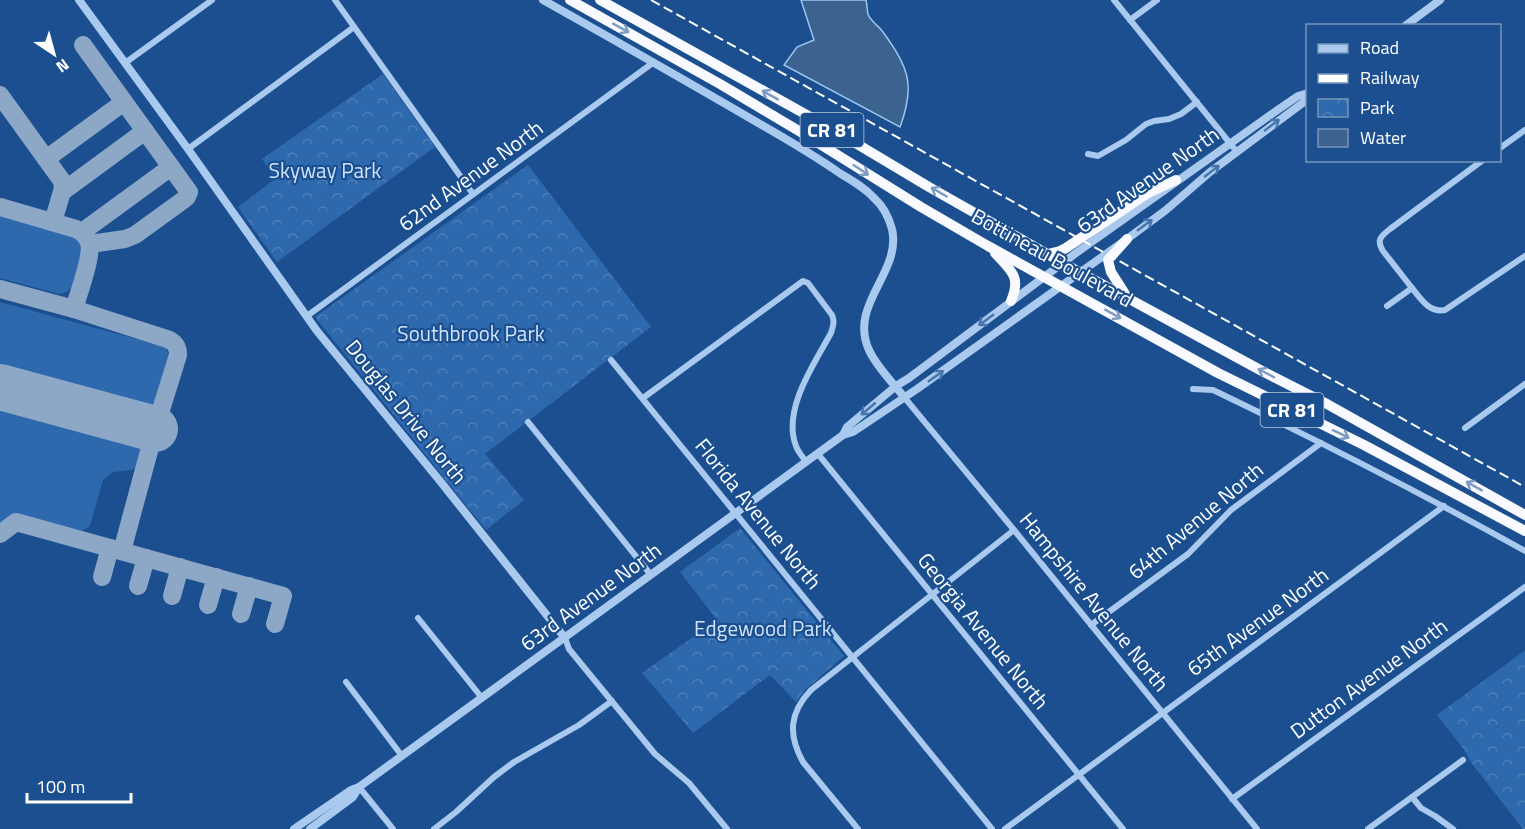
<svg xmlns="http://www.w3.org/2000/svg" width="1525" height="829" font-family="'Titillium Web',sans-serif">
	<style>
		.green { fill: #2e69ad }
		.park { fill: url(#park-crowns) }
		.water { fill: #3c6290; stroke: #9cc4f0; stroke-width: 1.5 }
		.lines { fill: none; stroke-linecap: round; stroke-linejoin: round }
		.taxiway { stroke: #8da7c7; stroke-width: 18 }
		.runway { stroke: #8da7c7; stroke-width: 46 }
		.minor { stroke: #a9c9ee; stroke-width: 6 }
		.tertiary { stroke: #a9c9ee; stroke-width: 8 }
		.trunk { stroke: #f8faff; stroke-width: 10 }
		.rail { stroke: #fff; stroke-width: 2; stroke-dasharray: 10 4.5; stroke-linecap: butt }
		.oneway { stroke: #7e9cc1 }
		.oneway2 { stroke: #4674ac }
		.labels { text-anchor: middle; stroke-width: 4.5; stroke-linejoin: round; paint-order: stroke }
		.shield { fill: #1b4f8f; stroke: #bbcadd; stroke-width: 1.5 }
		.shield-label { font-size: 20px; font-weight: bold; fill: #fff }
		.park-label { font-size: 21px; fill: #cfe3fa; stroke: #1b4f8f }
		.street-label { font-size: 21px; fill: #fff; stroke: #1b4f8f }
	</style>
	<defs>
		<pattern id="park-crowns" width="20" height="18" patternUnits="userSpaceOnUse" patternTransform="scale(1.5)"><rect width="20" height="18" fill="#2e69ad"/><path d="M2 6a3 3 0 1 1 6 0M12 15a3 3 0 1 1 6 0" fill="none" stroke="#4d80b9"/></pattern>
	</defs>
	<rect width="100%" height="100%" fill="#1b4f8f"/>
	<g class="green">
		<path d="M0 213 75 234C79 237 82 241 83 246 85 252 76 282 72 287 68 292 64 293 59 294L0 278Z"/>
		<path d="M0 302 162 346 166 349 169 355V363L156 404 145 412 138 410 0 373Z"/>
		<path d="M0 401 136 438 144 447 139 465 132 470 113 472 103 480 90 526 80 532 23 516 5 523 0 527Z"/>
	</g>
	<g class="park">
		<path d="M383 74 435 147 277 262 238 207 275 179 262 159Z"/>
		<path d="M528 165 651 327 485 454 524 500 486 530 315 317Z"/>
		<path d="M740 528 844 656 805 690 796 702 770 675 693 733 642 673 717 620 680 572Z"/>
		<path d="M1524 651 1525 653V829H1523L1473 765 1462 747 1437 715Z"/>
	</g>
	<path class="water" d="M801 0H866C867 4 867 10 868 14 870 21 879 26 883 32 908 67 916 84 900 127L784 65 797 47 814 40Z"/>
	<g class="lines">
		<g class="taxiway">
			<path d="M83 45 189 192 187 197 182 201 135 235 125 239 90 244"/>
			<path d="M0 95 62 181 63 188 53 222"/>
			<path d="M46 159 124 102"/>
			<path d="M62 192 145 131"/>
			<path d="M0 207 76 229C82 232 87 236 89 243 93 255 78 295 74 309"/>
			<path d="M82 232 171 167"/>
			<path d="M0 289 74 309 167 339C175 342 178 347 178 355L155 429 122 551"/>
			<path d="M0 534 16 522 283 596 275 624"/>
			<path d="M102 577 110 548"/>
			<path d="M138 586 146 558"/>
			<path d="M172 596 180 567"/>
			<path d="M208 605 216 577"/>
			<path d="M241 614 249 586"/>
		</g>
		<path class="runway" d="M0 387 155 429"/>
		<g class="minor">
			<path d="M335 0 473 194"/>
			<path d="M1114 0 1237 152"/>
			<path d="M1130 20 1157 0"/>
			<path d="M125 63 212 0"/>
			<path d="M1500 148 1525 130"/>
			<path d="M188 149 354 27"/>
			<path d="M1088 154 1098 156 1126 140 1146 124 1154 121 1169 119 1181 114 1197 102"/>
			<path d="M1412 288 1383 251C1376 240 1381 236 1390 229L1483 160"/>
			<path d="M1387 306 1412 288C1421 299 1429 313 1445 310L1525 256"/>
			<path d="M307 316 654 62"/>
			<path d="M611 360 992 829"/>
			<path d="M1193 389 1213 390C1319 441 1423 494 1525 551"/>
			<path d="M904 397 1014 530 1257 829"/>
			<path d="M643 398 803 281 808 283 832 315C835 322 833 326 831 333 814 364 782 410 796 446 798 452 803 457 806 462"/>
			<path d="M528 422 651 575"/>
			<path d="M1465 428 1525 384"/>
			<path d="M818 454 1123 829"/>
			<path d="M418 618 482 698"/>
			<path d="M1091 625 1188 554 1231 510 1321 443"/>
			<path d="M565 638 569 649 655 754 689 783 727 829"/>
			<path d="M346 682 402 756"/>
			<path d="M359 787 393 829"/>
			<path d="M1412 797 1421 808 1435 816 1453 829"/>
			<path d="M1232 799 1525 587"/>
			<path d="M434 829 456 812 494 777 514 762 579 725 612 701"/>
			<path d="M858 829 803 762C788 735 789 713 811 690L1014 530"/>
			<path d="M1005 829 1444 506"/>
			<path d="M1368 829 1463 760"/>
		</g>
		<g class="tertiary">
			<path d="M79 0 188 149 317 331 440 481 565 638"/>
			<path d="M543 0C616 41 688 82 760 124 788 140 815 156 841 174 853 181 865 188 874 198 883 206 889 218 892 229 902 273 848 304 869 350 876 366 893 383 904 397"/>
			<path d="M1405 26 1440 0"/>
			<path d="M843 435 847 427 896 386 909 378 1076 253 1279 109 1298 96 1308 93"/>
			<path d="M294 829 351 790 359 787"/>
			<path d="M310 829 353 797 359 787 843 435 853 432 917 389 1127 239 1166 210 1210 172 1308 99"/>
		</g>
		<g class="trunk">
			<path d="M570 0 720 84 799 131 921 207 988 246 1218 373 1364 445 1525 531"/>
			<path d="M600 0 832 129 929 187 1063 263 1262 371 1327 404 1525 515"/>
			<path d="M995 253C1010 270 1022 276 1011 301"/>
			<path d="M1048 254 1060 251 1066 248 1148 193 1176 180"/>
			<path d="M1125 294 1111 272 1108 260 1127 239"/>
		</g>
		<path class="rail" d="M651 0 1525 487"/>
	</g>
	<defs><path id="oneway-shaft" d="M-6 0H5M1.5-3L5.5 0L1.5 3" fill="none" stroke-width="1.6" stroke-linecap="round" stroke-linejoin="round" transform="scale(1.5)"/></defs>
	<g class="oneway">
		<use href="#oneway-shaft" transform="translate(621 28) rotate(29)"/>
		<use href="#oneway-shaft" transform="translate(770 95) rotate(-151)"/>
		<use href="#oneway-shaft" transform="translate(861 170) rotate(33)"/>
		<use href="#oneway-shaft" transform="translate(939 192) rotate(-150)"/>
		<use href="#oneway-shaft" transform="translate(1113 314) rotate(29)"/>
		<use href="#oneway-shaft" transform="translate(1266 373) rotate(-152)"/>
		<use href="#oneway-shaft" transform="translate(1341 434) rotate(25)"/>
		<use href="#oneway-shaft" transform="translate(1474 486) rotate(-151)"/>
	</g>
	<g class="oneway2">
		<use href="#oneway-shaft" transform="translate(1272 125) rotate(-37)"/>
		<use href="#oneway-shaft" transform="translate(1212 171) rotate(-38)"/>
		<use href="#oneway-shaft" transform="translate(1145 225) rotate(-36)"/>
		<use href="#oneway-shaft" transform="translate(986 320) rotate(144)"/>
		<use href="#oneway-shaft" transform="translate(936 376) rotate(-35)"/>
		<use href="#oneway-shaft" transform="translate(868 409) rotate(140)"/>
	</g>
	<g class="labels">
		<g class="shield">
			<rect x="800.5" y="113" width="63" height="34" rx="4.5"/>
			<rect x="1260.5" y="393" width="63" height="34" rx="4.5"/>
		</g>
		<g class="shield-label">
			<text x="832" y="137">CR 81</text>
			<text x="1292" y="417">CR 81</text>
		</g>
		<g class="park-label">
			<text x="325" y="178">Skyway Park</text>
			<text x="471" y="341">Southbrook Park</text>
			<text x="763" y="636">Edgewood Park</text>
		</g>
		<g class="street-label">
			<text transform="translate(471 176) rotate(-36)" y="7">62nd Avenue North</text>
			<text transform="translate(1148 180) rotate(-35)" y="7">63rd Avenue North</text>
			<text transform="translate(1052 258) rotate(29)" y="7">Bottineau Boulevard</text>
			<text transform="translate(406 412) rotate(51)" y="7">Douglas Drive North</text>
			<text transform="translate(758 514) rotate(51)" y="7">Florida Avenue North</text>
			<text transform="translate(1196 521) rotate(-40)" y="7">64th Avenue North</text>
			<text transform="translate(591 597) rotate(-36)" y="7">63rd Avenue North</text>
			<text transform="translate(1094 602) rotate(51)" y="7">Hampshire Avenue North</text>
			<text transform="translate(1258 622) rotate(-36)" y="7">65th Avenue North</text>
			<text transform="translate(983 631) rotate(51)" y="7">Georgia Avenue North</text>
			<text transform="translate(1369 679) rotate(-36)" y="7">Dutton Avenue North</text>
		</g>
	</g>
	<rect x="1306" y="24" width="195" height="138" fill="#1b4f8f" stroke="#7695bc" stroke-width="1.5"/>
	<rect x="1318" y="44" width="30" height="9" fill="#a9c9ee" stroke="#7695bc" stroke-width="1.5"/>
	<text x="1360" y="54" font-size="18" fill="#ffffff">Road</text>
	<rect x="1318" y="74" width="30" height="9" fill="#ffffff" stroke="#7695bc" stroke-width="1.5"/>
	<text x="1360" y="84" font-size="18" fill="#ffffff">Railway</text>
	<rect x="1318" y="99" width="30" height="18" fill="url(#park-crowns)" stroke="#7695bc" stroke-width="1.5"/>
	<text x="1360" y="114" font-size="18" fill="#ffffff">Park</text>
	<rect x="1318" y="129" width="30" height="18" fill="#3c6290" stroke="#7695bc" stroke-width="1.5"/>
	<text x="1360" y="144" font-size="18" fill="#ffffff">Water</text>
	<g transform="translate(54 54) rotate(144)" stroke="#1b4f8f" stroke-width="4.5" paint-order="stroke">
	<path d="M0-4.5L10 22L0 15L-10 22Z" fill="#ffffff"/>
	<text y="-9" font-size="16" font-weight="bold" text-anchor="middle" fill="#ffffff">N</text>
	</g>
	<path d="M27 793v9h104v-9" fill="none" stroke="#ffffff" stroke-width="3"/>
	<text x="36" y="793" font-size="18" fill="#ffffff" stroke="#1b4f8f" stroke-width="4.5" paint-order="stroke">100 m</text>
</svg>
